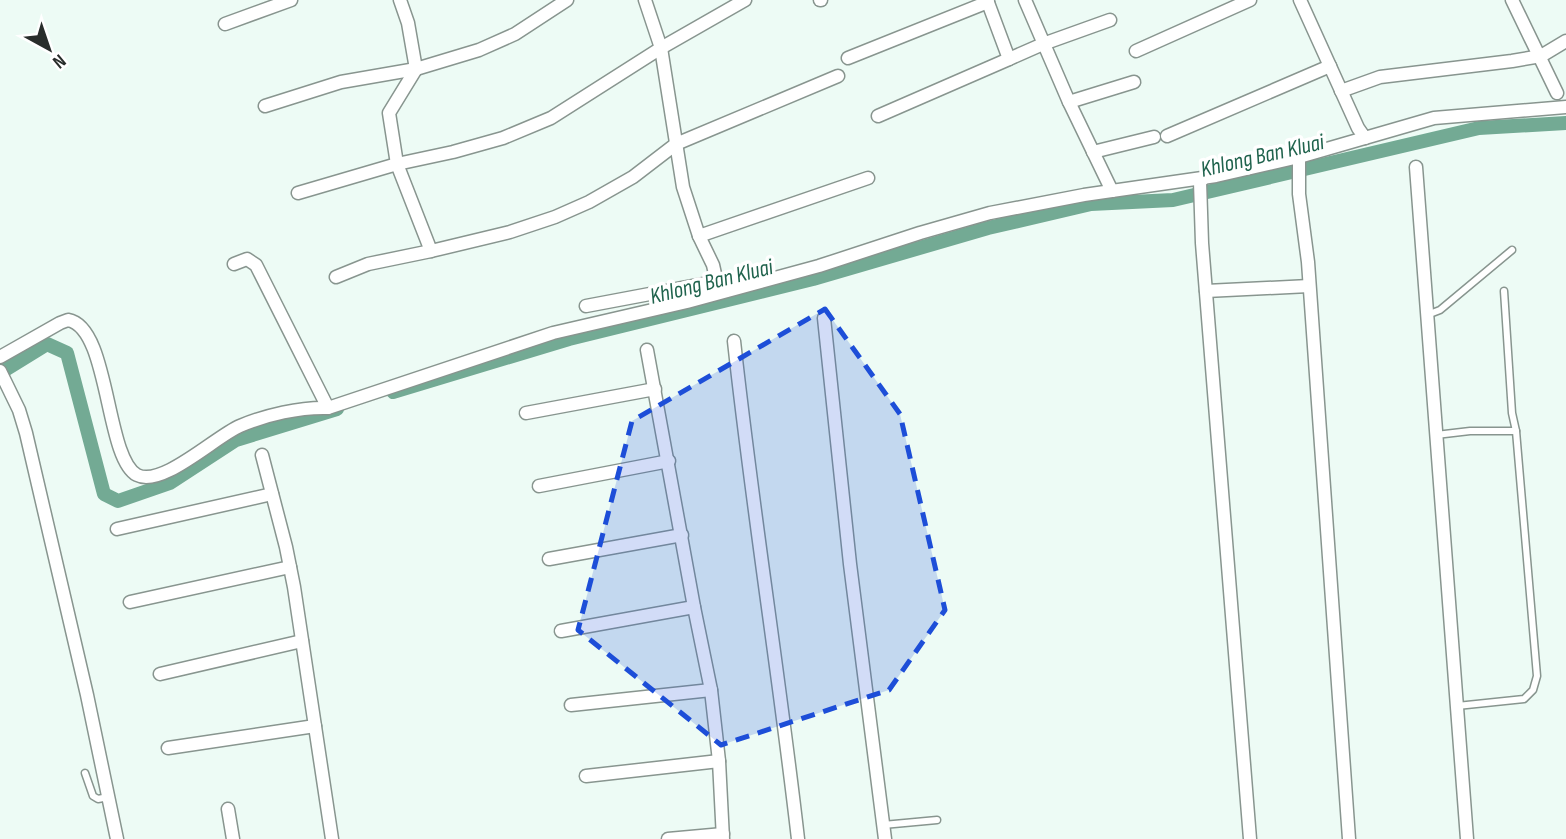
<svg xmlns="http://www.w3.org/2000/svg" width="1566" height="839" font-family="'Sofia Sans Condensed',sans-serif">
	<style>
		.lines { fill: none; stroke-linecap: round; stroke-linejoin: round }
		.canal { stroke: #73aa94; stroke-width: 14 }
		.lane-casing { stroke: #88958f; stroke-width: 9 }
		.street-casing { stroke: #88958f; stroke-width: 15 }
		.lane { stroke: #fff; stroke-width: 6 }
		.street { stroke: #fff; stroke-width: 12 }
		.marked { fill: #1d4ed8; fill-opacity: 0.2; stroke: #1d4ed8; stroke-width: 5; stroke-dasharray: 14 9; stroke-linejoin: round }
		.labels { text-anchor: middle; stroke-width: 7; stroke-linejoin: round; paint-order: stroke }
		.water-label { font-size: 23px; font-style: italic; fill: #20634d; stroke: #fff }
	</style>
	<rect width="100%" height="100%" fill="#edfbf5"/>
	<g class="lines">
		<g class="canal">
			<path d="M0 373 47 344 67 353 104 494 118 501 170 483 236 440 337 409"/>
			<path d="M393 392 569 339 813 279 988 228 1091 204 1173 200 1479 128 1566 123"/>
		</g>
		<defs>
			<g id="lane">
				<path d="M1427 315 1440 310 1512 250"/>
				<path d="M1436 435 1470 431H1516L1512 413 1504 291"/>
				<path d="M1457 706 1524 699 1533 690 1537 676 1516 431"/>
				<path d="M85 773 93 796 98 799 108 797"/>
				<path d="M883 825 937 820"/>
			</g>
			<g id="street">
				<path d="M400 0 408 23 416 69 389 113 397 164 431 251"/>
				<path d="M820 0H821"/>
				<path d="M987 0 1009 59 1043 44 1110 20"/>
				<path d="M1025 0 1069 102 1112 191"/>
				<path d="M1300 0 1358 128 1365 138"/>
				<path d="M1512 0 1557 93"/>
				<path d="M225 24 291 0"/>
				<path d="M1136 51 1250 0"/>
				<path d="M848 58 988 2"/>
				<path d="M1341 91 1380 77 1512 61 1541 56 1566 41"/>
				<path d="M1069 102 1134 82"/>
				<path d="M265 106 341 82 416 69 479 50 515 34 567 0"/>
				<path d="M878 116 1009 59"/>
				<path d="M1167 136 1330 66"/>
				<path d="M1093 152 1154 137"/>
				<path d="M1299 157V194L1308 262 1349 839"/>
				<path d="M1416 167 1467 839"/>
				<path d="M1204 178 1200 182 1202 243 1250 839"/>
				<path d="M298 193 397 164 453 152 503 138 551 118 661 48 745 0"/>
				<path d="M699 236 868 178"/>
				<path d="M234 264 247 259 256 265 328 408"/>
				<path d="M336 277 368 264 431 251 510 232 555 217 589 202 633 177 676 144 838 76"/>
				<path d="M1206 291 1309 286"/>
				<path d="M586 306 708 283 715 274 713 265 699 236 683 187 661 48 645 0"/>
				<path d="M824 318 850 564 885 839"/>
				<path d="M734 341C752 507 779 673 798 839"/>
				<path d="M647 350 694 607 711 690 719 761 723 839"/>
				<path d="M0 357 60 323 68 320C110 327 105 458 137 475 162 488 216 436 240 426 266 415 300 407 328 408L553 333 687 302 819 266 920 233 990 213 1084 195 1216 176 1299 157 1434 118 1566 107"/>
				<path d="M0 371 19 410 26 433 87 695 117 839"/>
				<path d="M526 413 655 389"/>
				<path d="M262 455 286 547 294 587 332 839"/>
				<path d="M539 486 669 461"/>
				<path d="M117 529 272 494"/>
				<path d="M549 559 682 535"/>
				<path d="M130 602 290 567"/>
				<path d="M561 631 694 607"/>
				<path d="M160 674 302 641"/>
				<path d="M571 705 711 690"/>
				<path d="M168 748 315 726"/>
				<path d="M586 776 719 761"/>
				<path d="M228 809 233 839"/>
				<path d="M668 839 723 834"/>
			</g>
		</defs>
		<use href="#lane" class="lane-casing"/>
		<use href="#street" class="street-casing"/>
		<use href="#lane" class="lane"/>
		<use href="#street" class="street"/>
	</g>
	<path class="marked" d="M825 309 900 414 945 610 889 690 721 745 578 630 632 421Z"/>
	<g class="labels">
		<g class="water-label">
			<text transform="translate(1262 155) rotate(-13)" y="8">Khlong Ban Kluai</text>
			<text transform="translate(711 281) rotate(-14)" y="8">Khlong Ban Kluai</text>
		</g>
	</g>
	<g transform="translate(49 49) rotate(140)" stroke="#ffffff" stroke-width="5" paint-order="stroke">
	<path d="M0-5L12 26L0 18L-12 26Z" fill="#282d2b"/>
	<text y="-10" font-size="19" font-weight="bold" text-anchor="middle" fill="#282d2b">N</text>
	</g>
</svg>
